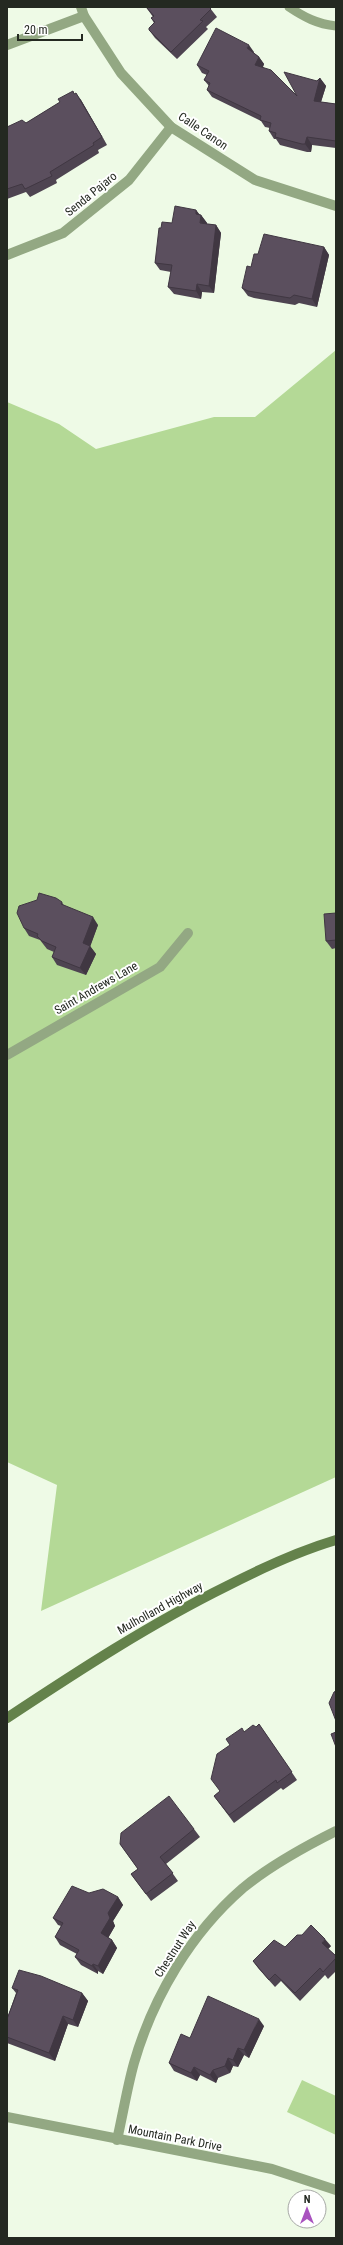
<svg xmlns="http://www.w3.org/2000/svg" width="343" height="2245" font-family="'Roboto Condensed',sans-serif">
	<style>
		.green { fill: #b4d996 }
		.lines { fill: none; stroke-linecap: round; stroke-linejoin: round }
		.service { stroke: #93a883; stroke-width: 9 }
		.minor { stroke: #93a883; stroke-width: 10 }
		.secondary { stroke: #64824b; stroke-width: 10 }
		.wall { fill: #4e4451 }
		.shaded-wall { fill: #403742 }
		.building { fill: #5b4f5e; stroke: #403742 }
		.labels { text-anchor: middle; stroke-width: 4; stroke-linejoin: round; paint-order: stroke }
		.street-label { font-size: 12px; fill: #242921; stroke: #fff }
	</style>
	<rect width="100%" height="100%" fill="#eefae6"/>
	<g class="green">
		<path d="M336 350V1477L41 1611 57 1485 7 1462V402L59 424 96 449 214 417H255Z"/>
		<path d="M302 2080 336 2096V2135L287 2112Z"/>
	</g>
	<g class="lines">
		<path class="service" d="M289 7C304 17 317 24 336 26"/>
		<g class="minor">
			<path d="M81 7 84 16 121 73 171 127 255 180 336 206"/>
			<path d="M7 45 84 16"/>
			<path d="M7 255 63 233 129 180 171 127"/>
			<path d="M7 1055 160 967 188 933"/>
			<path d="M7 2117 272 2169 336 2190"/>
			<path d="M117 2140C123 2114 127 2088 134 2063 153 1997 191 1933 243 1888 271 1865 304 1847 336 1831"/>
		</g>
		<path class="secondary" d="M7 1718C78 1671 150 1624 227 1586 262 1568 299 1551 336 1540"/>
	</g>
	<g class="wall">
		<path d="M146 7H211L210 8 217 17 206 27 208 29 177 59 155 38 149 30 154 23 151 18 153 17Z"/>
		<path d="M254 52V53L259 57 264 64 263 67 297 96 320 78 326 86 321 102 336 104V148L312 145 311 152H307L280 145 276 139H274L269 131 270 128 265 127 261 121 212 97 207 90 209 86 204 80 207 75 202 73 197 65Z"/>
		<path d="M74 94 81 100 107 145 98 150 99 153 56 180 57 183 30 197 26 192 7 199V127L26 123Z"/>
		<path d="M196 210 200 215H201L207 223V224L216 225 221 233 214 293 202 292 201 299 174 294 168 287 171 272 160 270 155 263 161 228 172 223Z"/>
		<path d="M324 247 329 255 317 307 299 303 295 305 254 298 248 296 242 288 251 267 258 254Z"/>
		<path d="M62 902 64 906 98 925 90 946 96 954 86 975 57 965 52 957 54 952 47 949 40 940 29 936 24 928Z"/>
		<path d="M336 913V948L332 949 326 941Z"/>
		<path d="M259 1724 297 1780 283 1790 281 1788 234 1823 214 1796 220 1791 230 1745 244 1732 256 1727Z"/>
		<path d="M194 1829 200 1837 166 1864 178 1881 151 1901 131 1874 138 1869 120 1844Z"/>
		<path d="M89 1893 118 1897 123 1905 113 1921 115 1926 108 1938 112 1940 117 1948 103 1974 98 1971V1974L81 1965 75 1957 77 1954 60 1945 55 1937 61 1926 58 1925 53 1918Z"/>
		<path d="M331 1946 328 1949 336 1956V1971L328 1979 325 1975 300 2001 281 1981 275 1987 258 1968 253 1961 285 1947Z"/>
		<path d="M12 1988 82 1993 88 2001 78 2027 68 2024 55 2061 7 2043V2019L16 1993Z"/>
		<path d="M264 2026 249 2058 244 2055 238 2067 233 2066 230 2073 218 2078 216 2083 200 2075 197 2081 174 2071 169 2063 190 2038Z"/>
	</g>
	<g class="shaded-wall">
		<path d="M249 45 254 52 252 56 247 48Z"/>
		<path d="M259 57 264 64 260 73 255 65Z"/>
		<path d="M320 78 326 86 319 108 314 101Z"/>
		<path d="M76 93 81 100 107 145 102 137Z"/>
		<path d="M307 137 312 145 311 152 305 144Z"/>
		<path d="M196 210 201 217V215L207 223 206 230 196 214Z"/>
		<path d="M216 225 221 233 214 293 209 286Z"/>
		<path d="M324 247 329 255 317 307 312 299Z"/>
		<path d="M197 284 202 292 201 299 196 291Z"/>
		<path d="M93 917 98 925 89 950 90 946 96 954 86 975 80 968 83 943Z"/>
		<path d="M118 1897 123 1905 113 1921 115 1926 107 1940 101 1933 108 1913Z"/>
		<path d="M325 1939 331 1946 327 1950 322 1943Z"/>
		<path d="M112 1940 117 1948 103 1974 98 1966Z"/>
		<path d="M93 1964 98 1971V1974L92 1966Z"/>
		<path d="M82 1993 88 2001 78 2027 73 2020Z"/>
		<path d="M63 2016 68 2024 55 2061 49 2053Z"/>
		<path d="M259 2019 264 2026 249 2058 244 2050Z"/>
		<path d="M238 2048 244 2055 238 2067 233 2060Z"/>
		<path d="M228 2058 233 2066 230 2073 225 2066Z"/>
		<path d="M194 2067 200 2075 197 2081 191 2073Z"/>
		<path d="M213 2070 218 2078 216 2083 210 2075Z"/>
	</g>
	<g class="building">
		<path d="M146 7H209L211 9 200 20 203 21 171 52 149 30V28L155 22 151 18 154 16Z"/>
		<path d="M216 28 249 45 247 48 259 57 255 65 271 70 297 96 284 72 317 81 320 78 314 101 336 104V141L307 137 305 144H302L275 137 276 133 269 131 271 123 260 120 261 116 207 90 210 83 204 80 209 71 197 65Z"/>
		<path d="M73 91 74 94 76 93 102 137 93 143 94 145 50 172 52 176 25 189 22 184 7 189V127L22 120 26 123 60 102 58 99Z"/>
		<path d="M175 206 196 210V214L201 215 200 223 216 225 209 286 197 284 196 291 168 287 172 265 155 263 159 228H161L162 222 172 223Z"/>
		<path d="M264 234 324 247 312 299 294 295 290 298 248 291 242 288 247 266 251 267 254 254H258Z"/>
		<path d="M39 893 56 898 62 902 61 904 93 917 83 943 90 946 80 968 52 957 56 947 42 941 37 936 38 934 24 928 17 913 19 906 37 900Z"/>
		<path d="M336 913V940L326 941 324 914Z"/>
		<path d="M336 1691V1721L329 1703 334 1692Z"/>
		<path d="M259 1724 292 1772 277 1783 276 1780 229 1815 214 1796 220 1791 211 1779 217 1754 230 1745 226 1739 242 1728 244 1732 253 1725 256 1727Z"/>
		<path d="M336 1732V1747L331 1734Z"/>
		<path d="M169 1796 194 1829 160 1857 173 1873 146 1894 131 1874 138 1869 120 1844 121 1833Z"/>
		<path d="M72 1886 89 1893 103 1889 118 1897 108 1913 110 1918 101 1933 112 1940 98 1966 93 1964 92 1966 75 1957 79 1950 55 1937 63 1923 53 1918Z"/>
		<path d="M311 1925 325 1939 322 1943 336 1956V1958L323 1972 320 1968 295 1993 275 1974 269 1980 253 1961 274 1940 285 1947 297 1935H302Z"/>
		<path d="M19 1970 41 1976 82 1993 73 2020 63 2016 49 2053 7 2037V2019L18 1990 12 1988Z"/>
		<path d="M208 1996 259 2019 244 2050 238 2048 233 2060 228 2058 225 2066 213 2070 210 2075 194 2067 191 2073 169 2063 181 2034 190 2038Z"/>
	</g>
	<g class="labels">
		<g class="street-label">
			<text transform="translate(203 131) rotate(34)" y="4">Calle Canon</text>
			<text transform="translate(91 194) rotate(-39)" y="4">Senda Pajaro</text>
			<text transform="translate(96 988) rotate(-30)" y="4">Saint Andrews Lane</text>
			<text transform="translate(160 1608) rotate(-29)" y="4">Mulholland Highway</text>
			<text transform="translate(175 1949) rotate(-57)" y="4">Chestnut Way</text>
			<text transform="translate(175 2138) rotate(11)" y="4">Mountain Park Drive</text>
		</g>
	</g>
	<rect width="343" height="2245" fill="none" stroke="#242921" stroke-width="16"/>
	<g transform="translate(307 2209)"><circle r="19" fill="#ffffff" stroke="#a7a9a6"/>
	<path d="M0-3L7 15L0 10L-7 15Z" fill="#a952bf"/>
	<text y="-6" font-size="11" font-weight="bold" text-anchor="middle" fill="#242921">N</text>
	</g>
	<path d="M18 34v6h64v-6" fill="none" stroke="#242921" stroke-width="2"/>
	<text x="24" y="34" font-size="12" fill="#242921" stroke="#ffffff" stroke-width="3" paint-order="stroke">20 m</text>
</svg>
